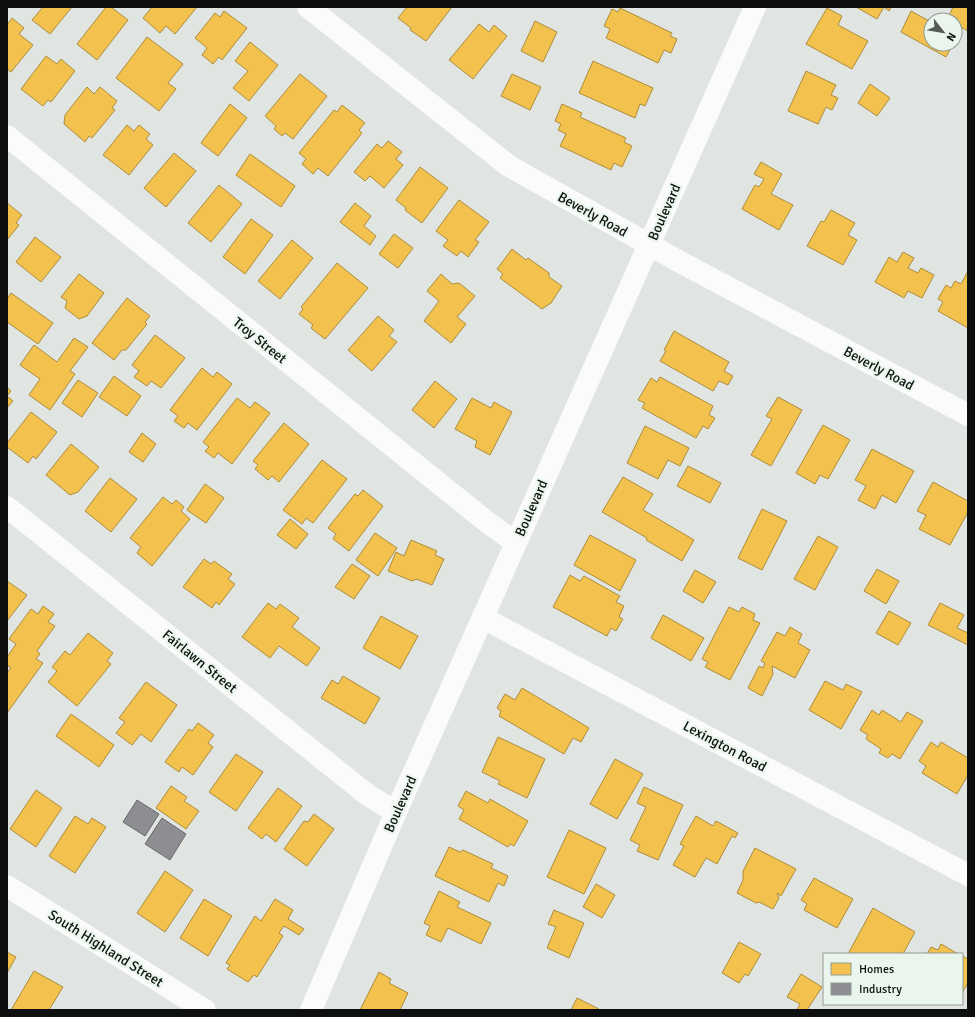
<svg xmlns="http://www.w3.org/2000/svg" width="975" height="1017" font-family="Signika,sans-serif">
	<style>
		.homes { fill: #f2c14e; stroke: #ad8c3b }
		.industry { fill: #8d8d92; stroke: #67686a }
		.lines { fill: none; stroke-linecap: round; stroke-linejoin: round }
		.minor { stroke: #fafbfa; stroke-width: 22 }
		.major { stroke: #fafbfa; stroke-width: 22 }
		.labels { text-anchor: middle; stroke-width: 4; stroke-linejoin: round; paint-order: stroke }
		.street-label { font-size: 14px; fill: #0d100e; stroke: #eaf5ed }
	</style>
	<rect width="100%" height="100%" fill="#e0e5e1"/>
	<g class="homes">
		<path d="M43 7H72L50 34 32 20Z"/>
		<path d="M106 7H111L128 20 97 60 77 44Z"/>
		<path d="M152 7H197L175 34 166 26 160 33 143 18Z"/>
		<path d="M407 7H452L426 41 410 30 411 28 398 18Z"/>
		<path d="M856 7H891L889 11 884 7 877 19Z"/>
		<path d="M953 7H968V31L955 24V20H947Z"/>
		<path d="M620 8 672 33 670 36 677 39 671 53 664 50 658 63 606 38 610 29 604 26 612 9 618 12Z"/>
		<path d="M827 8 842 16 838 25 868 41 852 69 806 44Z"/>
		<path d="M224 11 247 28 222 60 219 57 213 64 202 55 207 48 195 38 215 13 220 17Z"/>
		<path d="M911 11 931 22V44H953L946 57 901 32Z"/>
		<path d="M12 18 24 28 19 34 33 45 11 72 7 69V25Z"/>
		<path d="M535 21 557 32 543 62 521 51Z"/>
		<path d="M479 24 489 32 494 25 507 36 473 79 449 60Z"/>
		<path d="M147 37 183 64 168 83 176 89 159 111 116 78Z"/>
		<path d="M250 42 278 65 249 101 233 88 248 71 235 61Z"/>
		<path d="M46 56 57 64 61 59 75 71 51 102 48 100 43 106 21 89Z"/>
		<path d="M593 61 653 88 645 106 640 104 635 118 579 93Z"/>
		<path d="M806 71 836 85 831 95 838 98 832 110 826 107 818 124 788 111Z"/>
		<path d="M300 74 327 96 293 139 285 133 282 136 274 129 276 126 265 116Z"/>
		<path d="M512 74 541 87 530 110 501 96Z"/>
		<path d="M870 84 890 98 877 116 858 103Z"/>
		<path d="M87 87 94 94 100 87 117 101 112 108 115 110 92 138 89 136 85 142 64 124 65 115Z"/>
		<path d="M230 104 247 118 218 156 201 143Z"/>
		<path d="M562 104 582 113 580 117 626 138 624 142 632 146 622 167 614 163 611 170 560 146 566 134 558 130 561 124 555 121Z"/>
		<path d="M342 105 365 123 359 130 362 133 328 176 318 168 313 174 302 164 306 159 299 153 334 110 337 112Z"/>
		<path d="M127 125 134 131 139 125 150 134 146 139 153 145 129 175 103 155Z"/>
		<path d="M388 141 402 152 396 159 403 165 384 188 370 176 365 181 354 172 377 144 382 148Z"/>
		<path d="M174 153 196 171 166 207 144 188Z"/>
		<path d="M250 154 295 186 281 207 236 175Z"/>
		<path d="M761 162 782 174 771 194 793 205 779 230 742 209 755 185 759 187 764 179 754 174Z"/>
		<path d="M420 167 448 188 422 223 405 210 406 208 396 200Z"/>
		<path d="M219 185 242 204 211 242 188 223Z"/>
		<path d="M459 200 489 222 475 240 479 242 468 257 461 251 457 256 443 246 448 240 436 231Z"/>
		<path d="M7 203 22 215 16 223 19 225 7 240Z"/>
		<path d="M355 203 371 216 364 226 376 236 370 245 340 222Z"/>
		<path d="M831 210 855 223 848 235 857 240 843 265 807 246 821 221 824 222Z"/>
		<path d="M251 219 273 235 245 274 223 257Z"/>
		<path d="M394 234 413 248 398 268 379 254Z"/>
		<path d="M35 237 61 257 41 282 16 262Z"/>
		<path d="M292 240 313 258 280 299 258 281Z"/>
		<path d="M512 249 526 260 528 258 549 273V277L562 286 551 303 542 309 500 278 503 274 497 269Z"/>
		<path d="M903 252 914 258 908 268 918 273 921 268 934 275 922 298 908 291 904 298 875 282 889 257 897 262Z"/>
		<path d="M337 263 368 288 325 339 311 328 313 325 299 314 303 309 301 307Z"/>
		<path d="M968 271V328L938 311 943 302 938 299 946 285 951 288 955 281 961 284Z"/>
		<path d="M79 274 104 293 87 316 79 319 65 308 67 301 61 297Z"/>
		<path d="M441 274 452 284 459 283 475 296 457 317 466 324 451 343 424 321 439 301 427 291Z"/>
		<path d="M11 293 53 323 38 344 7 322V299Z"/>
		<path d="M127 298 150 316 145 322 147 324 126 350H122L114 360 92 343Z"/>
		<path d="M378 316 394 330 389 336 397 342 372 371 348 350Z"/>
		<path d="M674 331 729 362 724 371 733 376 728 385 719 381 713 391 660 361 666 351 664 350Z"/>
		<path d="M155 335 185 358 161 388 151 381 147 386 134 377 139 371 132 365Z"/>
		<path d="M74 338 88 347 70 371 75 374 50 410 29 395 40 379 20 365 34 345 57 362Z"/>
		<path d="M202 368 213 377 217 372 232 384 197 430 188 423 184 428 174 421 178 416 170 410Z"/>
		<path d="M114 376 141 396 127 416 99 397Z"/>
		<path d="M660 377 713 406 709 415 715 418 708 429 703 426 696 438 642 408 645 403 638 400 651 378 657 382Z"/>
		<path d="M78 380 98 393 82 417 62 403Z"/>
		<path d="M435 381 457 399 434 428 412 410Z"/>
		<path d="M7 387 11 391 7 396 13 401 7 408Z"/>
		<path d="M778 397 802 410 771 466 751 455 772 419 766 416Z"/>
		<path d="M237 398 250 408 255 402 270 413 232 464 218 453 214 458 205 451 209 447 203 442Z"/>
		<path d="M472 398 491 408 494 402 512 412 490 455 475 447 477 441 455 429Z"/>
		<path d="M31 412 57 432 36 459 33 456 28 463 7 447V443Z"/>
		<path d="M284 423 309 444 279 482 272 476 268 480 255 469 258 465 253 461Z"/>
		<path d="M823 425 850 440 828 479 820 475 815 484 796 473Z"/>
		<path d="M645 426 689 448 680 466 668 460 658 479 627 463Z"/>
		<path d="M142 433 156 444 143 462 129 452Z"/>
		<path d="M71 444 99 467 78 492 70 495 46 475Z"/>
		<path d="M872 449 914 471 896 503 882 495 875 509 858 500 866 486 855 480Z"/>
		<path d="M322 460 347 479 313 523 306 518 302 524 283 510Z"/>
		<path d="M688 466 721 483 710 503 677 486Z"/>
		<path d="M623 477 653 494 643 510 694 540 682 561 646 540 647 538 602 512Z"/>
		<path d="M110 478 137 499 111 532 85 511Z"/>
		<path d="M933 482 968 501V512L950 545 919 529 926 515 917 511Z"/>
		<path d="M205 484 224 498 206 523 187 510Z"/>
		<path d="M363 490 383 506 349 551 333 539 336 534 328 528 355 494 358 496Z"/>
		<path d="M163 497 172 504 176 500 184 507 181 511 190 519 152 566 137 553 141 547 130 538Z"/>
		<path d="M762 509 787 521 762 570 738 558Z"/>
		<path d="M290 519 308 534 296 549 277 535Z"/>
		<path d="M375 533 397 548 378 576 356 560Z"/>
		<path d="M590 535 636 560 620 591 574 565Z"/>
		<path d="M818 536 838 547 815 590 794 579Z"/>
		<path d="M411 540 437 551 435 555 444 559 432 585 416 579 412 581 388 571 396 552 404 556Z"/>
		<path d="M204 559 211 564 214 561 232 574 228 579 235 584 219 605 216 602 212 608 183 587Z"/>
		<path d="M352 564 370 576 354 599 335 587Z"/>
		<path d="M877 569 899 581 886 604 864 591Z"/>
		<path d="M695 570 716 582 703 603 683 591Z"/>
		<path d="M570 575 580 581 584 576 620 596 616 602 624 606 619 617 623 619 616 631 611 628 607 636 553 607Z"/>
		<path d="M7 581 27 595 7 621Z"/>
		<path d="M268 603 276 609 280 604 299 618 292 627 320 648 307 666 279 646 270 658 242 637Z"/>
		<path d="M940 603 964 615 957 628 968 633V645L928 625Z"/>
		<path d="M43 606 54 614 48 622 55 626 37 651 40 654 36 659 43 663 7 713V673L11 668 7 665V657L16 644 9 639 31 609 38 614Z"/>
		<path d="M729 607 739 612 742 607 755 614 753 620 760 623 730 680 705 667 708 662 702 659Z"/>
		<path d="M889 611 911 623 898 645 876 633Z"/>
		<path d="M663 615 704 638 691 661 651 638Z"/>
		<path d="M381 616 418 636 400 669 363 648Z"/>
		<path d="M790 627 802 634 798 643 810 650 795 678 772 666 773 674 762 696 748 688 759 666 763 668 765 663 761 661 777 632 785 636Z"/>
		<path d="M88 633 113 653 107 661 111 664 77 706 48 682 57 671 52 667 65 651 70 655Z"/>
		<path d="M343 676 380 698 365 724 321 698 332 680 338 684Z"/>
		<path d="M825 681 843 690 846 684 862 692 841 729 809 710Z"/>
		<path d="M146 682 177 705 151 742 141 734 132 745 116 733 125 722 119 718Z"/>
		<path d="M522 688 589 728 581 742 573 738 564 754 499 716 501 711 497 708 505 694 515 700Z"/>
		<path d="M872 710 879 715 882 710 901 722 907 712 923 721 900 759 892 754 888 758 879 753 881 749 866 739 868 735 860 730Z"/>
		<path d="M71 714 114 745 99 767 56 736Z"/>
		<path d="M198 723 214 735 208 743 213 747 193 775 182 767 179 772 165 762 189 729 192 731Z"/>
		<path d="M498 737 545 759 527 798 498 784 500 781 482 772Z"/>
		<path d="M931 742 938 747 941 742 968 758V775L957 794 922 773 926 766 919 761Z"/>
		<path d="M236 754 263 772 236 811 209 792Z"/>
		<path d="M615 759 643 774 617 819 590 804Z"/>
		<path d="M171 786 187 797 184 801 199 811 186 829 156 808Z"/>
		<path d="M644 787 683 805 658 860 637 851 640 845 630 840 646 807 637 803Z"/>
		<path d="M278 788 302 806 276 842 266 834 262 839 248 828Z"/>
		<path d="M36 790 62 808 36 847 10 829Z"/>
		<path d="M466 791 488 803 490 799 528 821 514 846 510 844 508 847 459 819 464 810 458 806Z"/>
		<path d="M314 814 334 829 307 866 284 849 304 821 308 822Z"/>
		<path d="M75 816 88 824 92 818 106 827 75 873 49 856Z"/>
		<path d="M696 816 713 826 716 821 738 833 735 838 732 836 717 864 706 858 695 877 673 865 684 846 680 844Z"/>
		<path d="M569 830 606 848 584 894 547 877Z"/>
		<path d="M449 847 460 852 463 850 493 864 491 868 508 876 504 886 498 883 489 902 435 876Z"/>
		<path d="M755 848 796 869 781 896 777 893 779 898 773 909 759 902 756 903 737 893 743 880V871Z"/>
		<path d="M165 871 193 890 165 932 137 913Z"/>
		<path d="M814 878 853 899 837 928 804 910 807 904 801 900Z"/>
		<path d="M596 884 615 895 602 918 583 907Z"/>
		<path d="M439 891 460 902 457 907 491 923 481 944 448 928 441 942 426 935 430 926 424 923Z"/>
		<path d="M204 899 232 916 208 956 180 938Z"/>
		<path d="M275 899 293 910 288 919 304 929 299 935 284 926 279 933 283 936 257 977 254 975 248 982 227 969 230 965 226 963 255 916 261 921Z"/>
		<path d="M873 908 915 932 903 954H852L849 952Z"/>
		<path d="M554 910 584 923 569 958 547 948 556 927 548 924Z"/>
		<path d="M739 942 761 954 748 976 745 974 739 983 722 973Z"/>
		<path d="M941 944 958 954H927L931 947 938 950Z"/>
		<path d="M7 952 16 957 7 973Z"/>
		<path d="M962 956 968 959V983L962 993Z"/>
		<path d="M34 971 63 987 49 1010H11Z"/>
		<path d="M379 972 391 979 389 983 408 993 400 1010H360Z"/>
		<path d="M801 974 822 987 807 1010H797L800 1004 787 997Z"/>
		<path d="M577 998 599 1009V1010H571Z"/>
	</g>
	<g class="industry">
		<path d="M137 800 159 814 145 836 123 822Z"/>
		<path d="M162 818 186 834 170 860 145 844Z"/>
	</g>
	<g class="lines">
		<g class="minor">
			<path d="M308 7 509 166 682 263 968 415"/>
			<path d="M7 136 487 522 515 542"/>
			<path d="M7 507 369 796 396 812"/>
			<path d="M483 618 968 875"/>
			<path d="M7 886 205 1010"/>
		</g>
		<path class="major" d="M311 1010 396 812 755 7"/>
	</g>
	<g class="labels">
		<g class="street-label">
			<text transform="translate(664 212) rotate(-66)" y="5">Boulevard</text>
			<text transform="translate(593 214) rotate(29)" y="5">Beverly Road</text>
			<text transform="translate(260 340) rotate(39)" y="5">Troy Street</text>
			<text transform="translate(879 368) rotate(28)" y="5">Beverly Road</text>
			<text transform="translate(531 508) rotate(-66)" y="5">Boulevard</text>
			<text transform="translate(200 661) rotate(39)" y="5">Fairlawn Street</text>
			<text transform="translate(725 746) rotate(28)" y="5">Lexington Road</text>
			<text transform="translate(400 804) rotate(-66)" y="5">Boulevard</text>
			<text transform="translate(106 948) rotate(32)" y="5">South Highland Street</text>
		</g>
	</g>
	<rect width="975" height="1017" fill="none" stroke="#0d100e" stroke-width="16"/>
	<rect x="823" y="953" width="140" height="52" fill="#eaf5ed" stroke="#929994"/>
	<rect x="831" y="963" width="20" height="12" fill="#f2c14e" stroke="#929994"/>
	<text x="859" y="973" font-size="12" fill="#0d100e">Homes</text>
	<rect x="831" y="983" width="20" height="12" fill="#8d8d92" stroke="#929994"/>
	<text x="859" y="993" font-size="12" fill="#0d100e">Industry</text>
	<g transform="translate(943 32) rotate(121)"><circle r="19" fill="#eaf5ed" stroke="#929994"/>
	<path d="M0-3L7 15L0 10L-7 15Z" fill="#575b58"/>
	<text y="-6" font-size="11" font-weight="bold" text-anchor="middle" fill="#0d100e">N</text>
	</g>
</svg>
